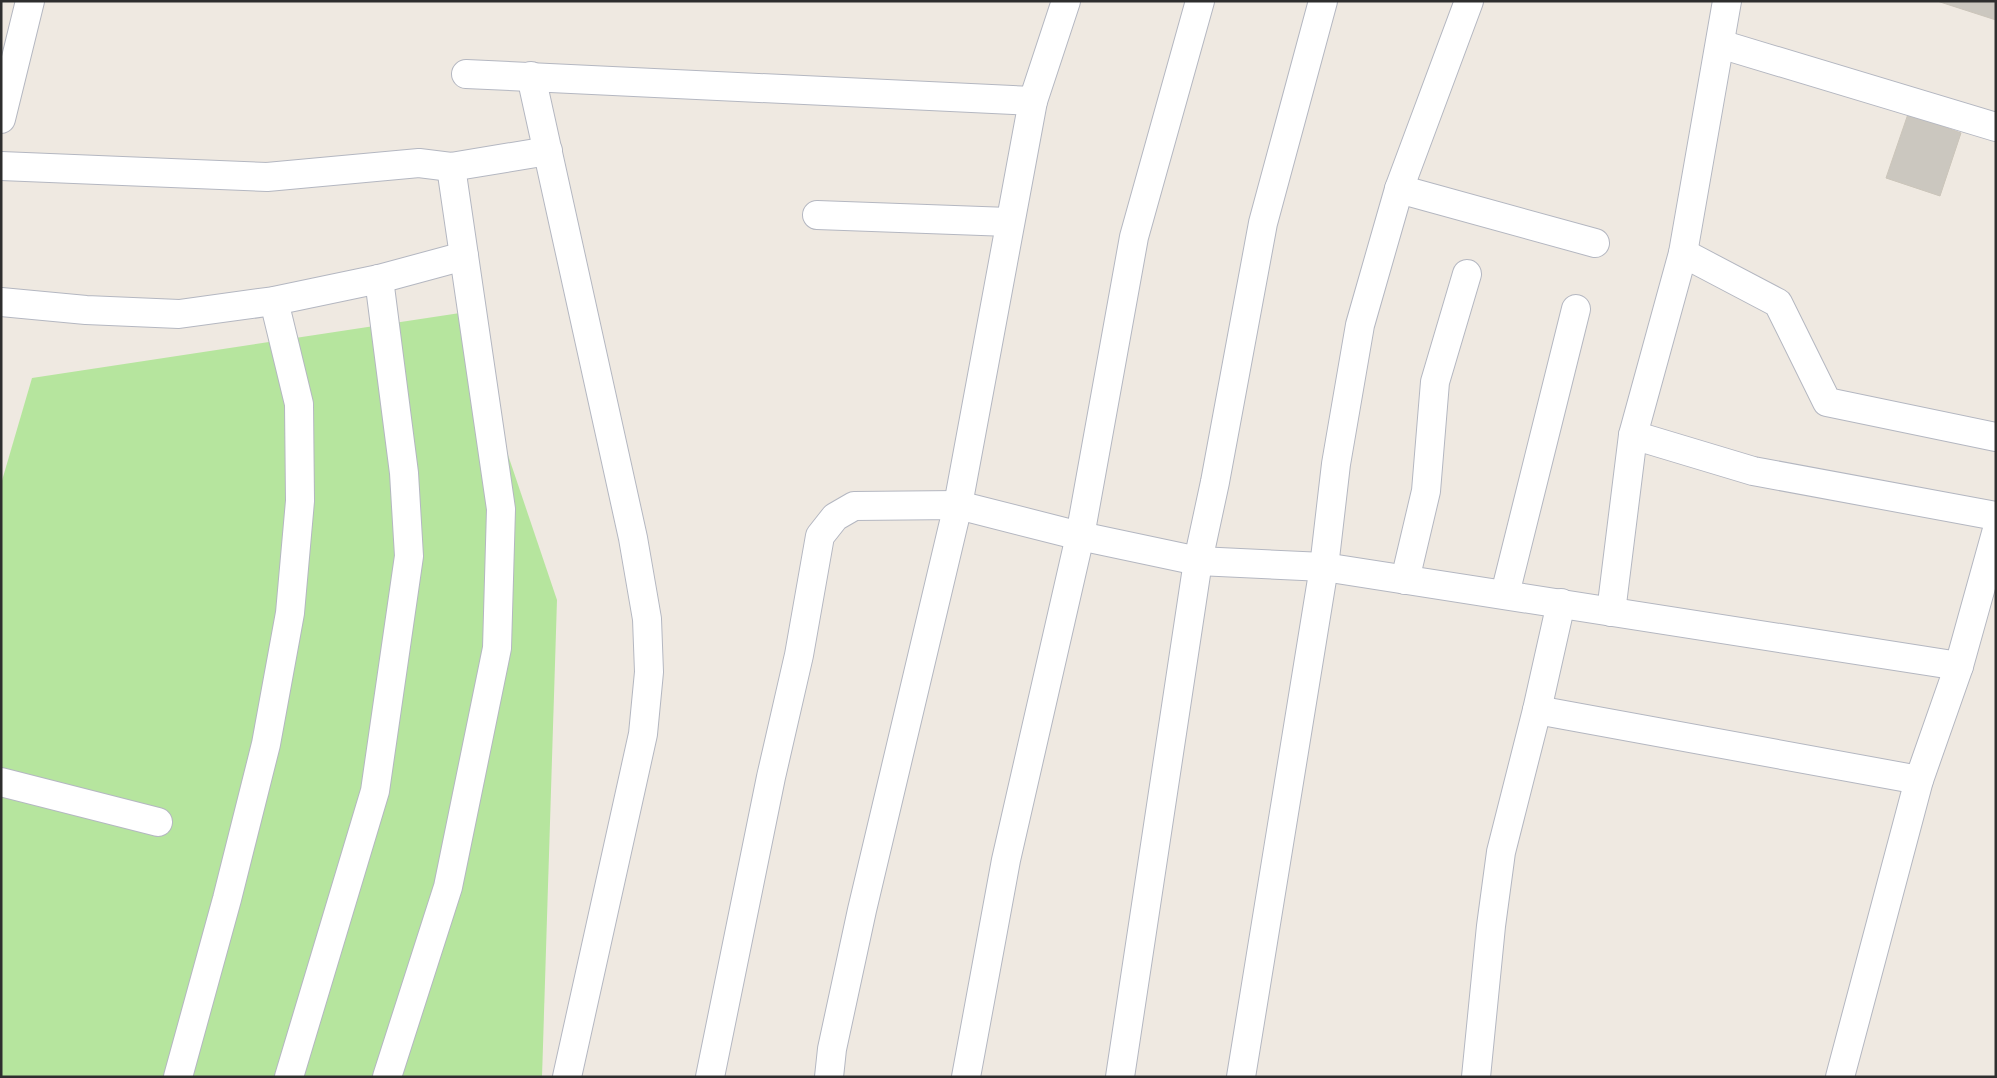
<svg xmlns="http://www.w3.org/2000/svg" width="1997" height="1078" font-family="'IBM Plex Sans',sans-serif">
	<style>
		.green { fill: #b6e59e }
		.building { fill: #cbc7bf; stroke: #cbc5ba }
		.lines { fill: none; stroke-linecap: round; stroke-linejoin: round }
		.minor-casing { stroke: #b4b7c1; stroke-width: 30 }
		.minor { stroke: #fff; stroke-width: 28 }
	</style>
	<rect width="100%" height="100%" fill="#efe9e1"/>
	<path class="green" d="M460 313 557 600 542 1077H1V484L32 378Z"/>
	<g class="building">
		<path d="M1937 1H1996V20Z"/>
		<path d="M1908 114 1961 133 1940 196 1886 178Z"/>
	</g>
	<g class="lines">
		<defs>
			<g id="minor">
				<path d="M1720 44 1996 127"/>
				<path d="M466 74 1033 101"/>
				<path d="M531 76 633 538 647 619 649 672 643 734 567 1077"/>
				<path d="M1 119 30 1"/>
				<path d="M1 166 267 177 419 163 451 167 548 151"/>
				<path d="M1399 189 1595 243"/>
				<path d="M817 215 1009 222"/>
				<path d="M1683 253 1778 303 1827 402 1996 437"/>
				<path d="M1 302 86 310 179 314 274 301 379 279 464 256"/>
				<path d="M1633 435 1753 471 1996 516"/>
				<path d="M1405 580 1426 491 1435 382 1467 274"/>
				<path d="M1505 594 1576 309"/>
				<path d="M1611 612 1633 435 1683 253 1727 1"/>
				<path d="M1537 710 1919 780"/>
				<path d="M1 782 158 822"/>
				<path d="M178 1077 227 899 266 744 290 613 300 501 299 404 274 301"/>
				<path d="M289 1077 375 791 409 556 404 473 379 279"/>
				<path d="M387 1077 448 887 497 648 501 509 451 167"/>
				<path d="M710 1077 771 777 799 655 820 536 835 517 854 506 958 505 1080 536 1198 561 1324 567 1959 666"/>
				<path d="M829 1077 832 1049 862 910 958 505 1033 101 1066 1"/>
				<path d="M966 1077 1006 860 1080 536 1134 237 1200 1"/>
				<path d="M1120 1077 1198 561 1215 482 1263 223 1323 1"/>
				<path d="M1241 1077 1324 567 1336 464 1360 325 1399 189 1469 1"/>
				<path d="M1476 1077 1491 926 1501 852 1537 710 1561 603"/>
				<path d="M1840 1077 1919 780 1959 666 1996 533"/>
			</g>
		</defs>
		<use href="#minor" class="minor-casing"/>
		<use href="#minor" class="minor"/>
	</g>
	<rect width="1997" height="1078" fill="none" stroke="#2e2e2e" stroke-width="5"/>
</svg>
